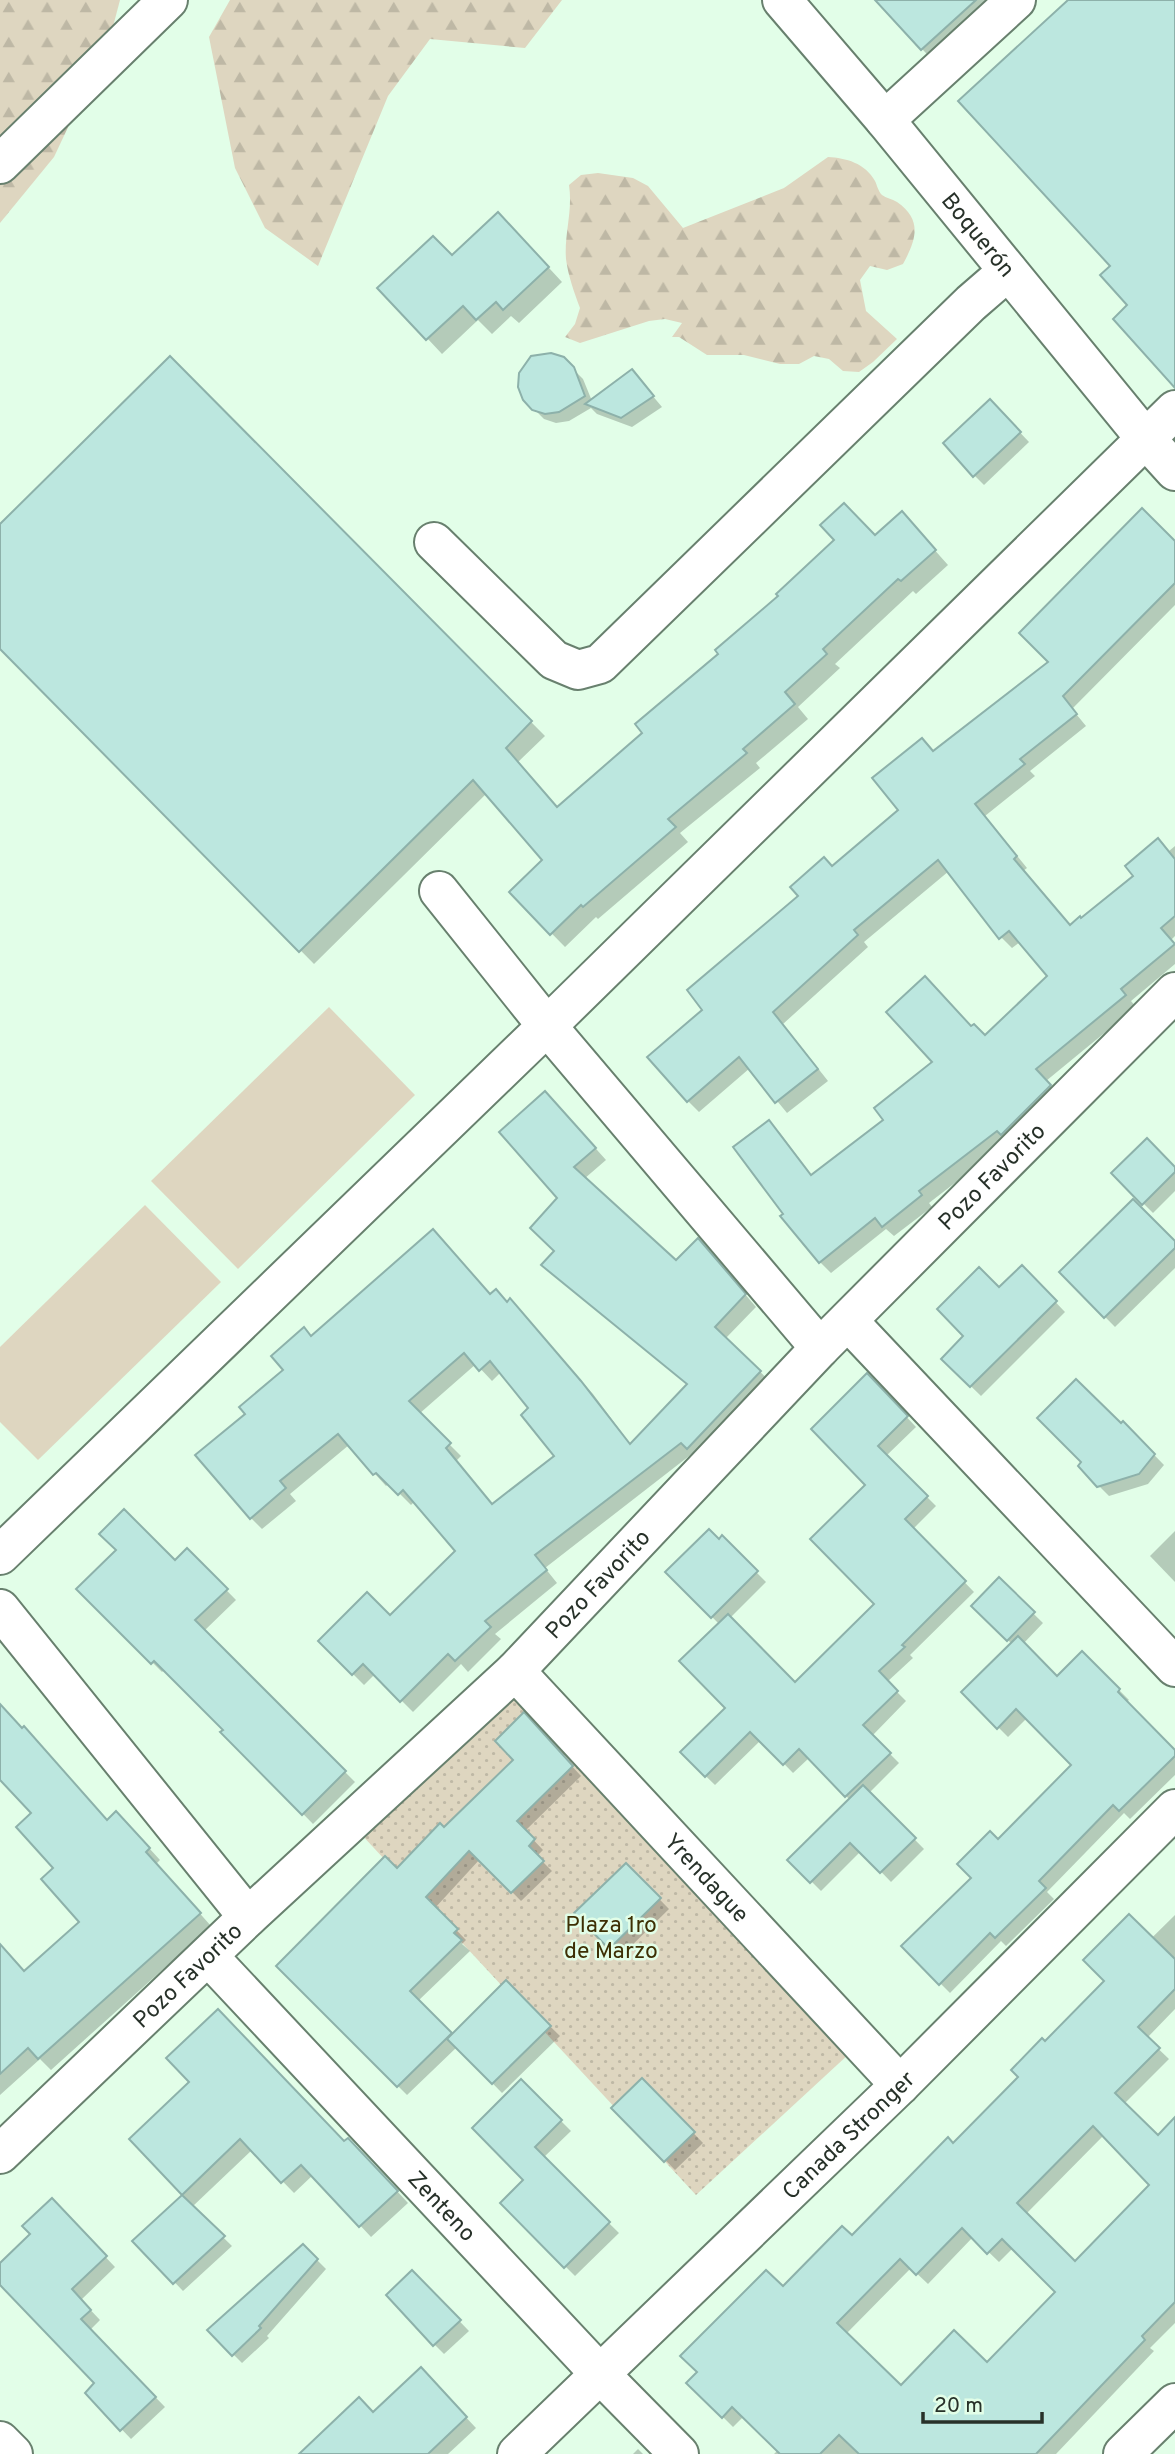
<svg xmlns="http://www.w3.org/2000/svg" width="1175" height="2454" font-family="Overpass,sans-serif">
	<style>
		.forest { fill: url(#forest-firs) }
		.park { fill: url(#park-dots) }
		.garden { fill: #ded6c0 }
		.shadow { fill: #0003; fill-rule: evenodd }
		.building { fill: #bce7df; stroke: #8db1aa; stroke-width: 2; fill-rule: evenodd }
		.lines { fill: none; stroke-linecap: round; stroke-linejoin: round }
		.minor-casing { stroke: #68806e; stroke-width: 42 }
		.minor { stroke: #fff; stroke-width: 38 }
		.labels { text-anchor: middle; stroke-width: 5; stroke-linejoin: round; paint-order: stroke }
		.street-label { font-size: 23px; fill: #273129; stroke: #e2fee8 }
		.park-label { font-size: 23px; fill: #3d2f04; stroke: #e2fee8 }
	</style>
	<defs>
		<pattern id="forest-firs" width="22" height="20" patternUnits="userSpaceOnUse" patternTransform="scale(1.75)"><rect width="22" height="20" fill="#ded6c0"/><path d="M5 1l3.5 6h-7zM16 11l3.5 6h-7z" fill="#beb8a5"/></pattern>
		<pattern id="park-dots" width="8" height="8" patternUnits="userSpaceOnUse" patternTransform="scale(1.75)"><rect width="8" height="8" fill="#ded6c0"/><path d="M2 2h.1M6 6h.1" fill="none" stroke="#beb8a5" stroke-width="1.8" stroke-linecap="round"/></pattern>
	</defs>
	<rect width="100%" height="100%" fill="#e2fee8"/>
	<g class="forest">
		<path d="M0 0H120L110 38 54 157 0 223Z"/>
		<path d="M230 0H562L525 48 430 39 388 96 318 266 265 228 235 168 209 37Z"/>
		<path d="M828 157C846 158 865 163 875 181 877 185 878 191 882 195 886 198 892 199 897 202 923 220 916 240 903 264L887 270 870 266 860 280 866 311 897 339 873 362 859 372 843 371 829 359 814 356 799 364H780L744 355H707L679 337H672L682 323 665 319 649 321 580 343 565 337 575 324 580 308C574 292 568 275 566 259 564 234 573 211 569 185L581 175 598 173 633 178 648 186 683 228 784 188Z"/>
	</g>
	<path class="park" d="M526 1679 863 2041 696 2195 360 1833Z"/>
	<g class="garden">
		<path d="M329 1007 415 1095 238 1269 151 1181Z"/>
		<path d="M145 1205 221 1282 38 1460 0 1422V1347Z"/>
	</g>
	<g class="shadow">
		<path d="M877 0H1006L936 64Z"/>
		<path d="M513 229 562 282 519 323 511 316 492 334 478 320 442 354 380 288Z"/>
		<path d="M170 358 545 736 518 762 558 809 875 537 915 528 948 565 916 594 913 591 835 664 840 668 798 707 808 719 756 763 760 768 680 833 688 842 598 919 596 917 565 947 511 892 545 860 487 793 314 964 0 646V527Z"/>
		<path d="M563 359 583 379 592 401 641 382 662 407 632 427 597 414 591 408 569 421 556 423 544 419 524 399Z"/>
		<path d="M990 401 1029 442 984 485 974 475Z"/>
		<path d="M1175 543V605L1072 709 1086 726 1030 771 1035 776 985 816 1027 868 1023 871 1070 926 1081 921 1135 876 1158 840 1169 851 1175 846V936L1171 940 1175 945V964L1131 1001 1136 1007 1046 1081 1061 1097 1009 1141 929 1203 932 1207 894 1236 886 1229 831 1273 820 1262 785 1214 769 1122 780 1133 812 1176 886 1120 934 1063 971 1028 985 1037 1049 976 1020 942 1012 948 1001 937 949 871 864 942 868 947 783 1024 828 1081 787 1113 750 1068 699 1112 688 1101 704 1010 833 868 900 810 934 753 1051 662Z"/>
		<path d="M557 1105 606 1160 584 1179 677 1263 709 1252 756 1307 725 1339 772 1383 699 1459 693 1453 545 1568 557 1583 495 1634 501 1639 468 1672 461 1664 413 1712 375 1674 364 1685 320 1641 390 1617 457 1552 415 1501 411 1505 389 1483 386 1486 349 1445 290 1494 296 1501 262 1529 251 1518 247 1414 312 1338 491 1296 521 1312 593 1394 631 1445 689 1385 543 1265 556 1251 560 1198ZM476 1364 492 1381 501 1372 531 1408 556 1456 493 1506 456 1461 461 1456 419 1414Z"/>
		<path d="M1175 1169V1191L1153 1213 1113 1173Z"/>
		<path d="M1175 1243V1268L1115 1327 1061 1272Z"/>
		<path d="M1022 1267 1065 1312 981 1396 943 1359 966 1336 999 1290Z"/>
		<path d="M867 1375 916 1427 886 1456 936 1506 913 1529 974 1592 910 1655 913 1658 887 1682 906 1701 872 1736 899 1763 869 1793 924 1849 891 1882 861 1851 821 1891 790 1860 850 1800 809 1758 793 1773 761 1740 715 1785 682 1753 728 1708 719 1624 668 1572 722 1538 766 1582 730 1618 795 1685 877 1604 868 1485Z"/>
		<path d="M1123 1423 1164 1465 1148 1484 1109 1496 1099 1486Z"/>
		<path d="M1175 1531V1582L1150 1556Z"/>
		<path d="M187 1550 236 1600 204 1631 355 1782 313 1824 223 1732 225 1730 165 1669 162 1672 79 1589 175 1562Z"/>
		<path d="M999 1580 1043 1623 1023 1644 1057 1678 1082 1653 1129 1700 1126 1702 1175 1753V1775L1130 1819 1124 1813 1047 1892 1054 1899 1006 1946 1001 1941 950 1993 903 1946 973 1878 998 1841 1074 1765 1027 1718 1008 1737 963 1692 1012 1644 973 1606Z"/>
		<path d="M0 1705 108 1822 128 1825 160 1860 156 1864 211 1926 51 2070 40 2059 0 2095V1958L25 1973 82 1922 56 1869 33 1813 0 1777Z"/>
		<path d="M533 1724 581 1776 525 1831 543 1850 537 1856 552 1871 521 1901 480 1859 435 1908 466 1940 462 1944 470 1951 418 2001 452 2036 506 1983 560 2036 502 2093 457 2047 407 2095 278 1966 444 1830 516 1760Z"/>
		<path d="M626 1865 669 1909 620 1957 577 1913Z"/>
		<path d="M1175 1915V2009L1147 2038 1169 2059 1124 2104 1158 2138 1175 2120V2323L1150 2348 1154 2351 1056 2454H774L778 2450 744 2416 733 2427 689 2383 783 2289 852 2238 954 2145 1020 2077 1045 2043ZM1104 2135 1151 2185 1076 2263 1026 2214ZM973 2237 999 2262 1013 2248 1058 2292 987 2364 901 2387 846 2334 911 2268 928 2284Z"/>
		<path d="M642 2080 703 2143 675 2170 614 2108Z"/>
		<path d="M521 2081 571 2131 543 2158 619 2233 575 2276 502 2203 525 2180Z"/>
		<path d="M191 2082 360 2151 408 2203 371 2237 313 2175 294 2193 252 2150 192 2207 232 2246 183 2291 135 2241 184 2195 131 2139Z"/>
		<path d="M52 2201 115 2267 81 2300 100 2320 90 2330 165 2407 131 2439 87 2393 97 2384 0 2282V2265L32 2234Z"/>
		<path d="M303 2246 326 2269 267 2336 269 2338 242 2363 210 2331Z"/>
		<path d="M412 2272 469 2331 444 2354 434 2344Z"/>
		<path d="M430 2379 476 2428 448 2454H325L373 2414Z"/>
		<path d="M638 2449 643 2454H633Z"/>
	</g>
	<g class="building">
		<path d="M875 0H976L921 50Z"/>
		<path d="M1068 0H1175V388L1113 319 1127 305 1100 275 1110 266 958 101Z"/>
		<path d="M498 212 549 267 503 310 496 302 476 320 463 306 426 340 377 288 433 236 452 255Z"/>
		<path d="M551 353 564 357 574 367 585 396 559 412 545 414 532 410 523 400 518 387 519 373 531 356Z"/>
		<path d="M170 356 532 721 506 748 557 807 642 733 635 724 718 654 715 650 778 596 776 594 834 540 820 525 844 503 875 535 902 511 936 550 901 581 898 579 823 649 827 654 785 692 795 704 743 749 747 753 668 819 676 827 583 907 581 905 550 935 509 892 542 860 473 780 299 952 0 649V524Z"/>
		<path d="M632 369 654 396 621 418 585 404Z"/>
		<path d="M990 399 1021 432 973 477 943 443Z"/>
		<path d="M1142 508 1175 541V583L1063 696 1077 714 1020 759 1025 764 975 804 1017 856 1014 859 1070 925 1080 916 1081 918 1133 876 1125 866 1158 838 1175 859V916L1161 928 1175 944 1121 989 1126 995 1036 1069 1051 1085 1001 1135 997 1131 919 1191 922 1195 882 1227 875 1218 819 1263 780 1216 783 1214 733 1147 769 1120 811 1175 883 1120 874 1108 932 1062 886 1012 925 976 971 1026 974 1024 985 1035 1047 976 1009 931 999 939 938 860 854 930 858 935 773 1012 818 1069 775 1103 739 1057 687 1102 647 1057 702 1010 687 990 798 896 790 887 824 857 832 866 898 810 872 778 922 738 933 751 1048 662 1019 633Z"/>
		<path d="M545 1091 596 1148 574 1167 676 1260 698 1238 746 1294 715 1327 761 1371 687 1449 681 1443 535 1555 547 1570 485 1621 491 1627 455 1661 448 1654 400 1702 363 1664 352 1675 318 1641 367 1592 390 1615 455 1551 403 1490 398 1495 376 1473 373 1475 338 1434 280 1481 286 1488 250 1519 195 1455 245 1414 239 1407 283 1370 271 1356 304 1327 311 1336 433 1229 490 1294 496 1289 507 1302 510 1298 581 1381 630 1444 687 1384 541 1265 554 1251 530 1228 557 1198 499 1132ZM464 1353 479 1371 490 1361 528 1408 521 1415 554 1456 492 1504 446 1448 451 1443 409 1401Z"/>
		<path d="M1147 1138 1175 1167V1172L1142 1205 1111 1173Z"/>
		<path d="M1133 1199 1175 1241V1248L1104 1318 1059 1272Z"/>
		<path d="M1022 1265 1057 1301 970 1387 941 1359 963 1336 937 1309 979 1267 999 1287Z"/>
		<path d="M867 1373 908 1416 878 1446 928 1496 905 1519 966 1581 902 1645 905 1647 879 1671 898 1691 863 1725 891 1753 845 1797 799 1749 783 1765 750 1732 705 1777 680 1752 725 1708 679 1661 728 1614 795 1682 874 1604 810 1539 865 1485 811 1429Z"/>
		<path d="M1076 1379 1121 1423 1123 1421 1155 1454 1139 1474 1097 1487 1078 1466 1081 1462 1037 1418Z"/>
		<path d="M124 1509 175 1560 187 1548 228 1589 195 1620 346 1771 302 1815 220 1732 223 1730 154 1661 151 1664 76 1589 116 1550 99 1534Z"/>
		<path d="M709 1529 719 1539 722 1535 758 1571 711 1618 665 1572Z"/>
		<path d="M999 1577 1035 1612 1007 1641 971 1606Z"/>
		<path d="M1018 1636 1057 1676 1082 1651 1120 1689 1118 1692 1175 1750V1756L1119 1811 1113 1805 1039 1881 1046 1888 995 1938 990 1933 939 1985 901 1946 971 1878 957 1864 990 1831 998 1839 1071 1765 1016 1709 997 1729 961 1692Z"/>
		<path d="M0 1704 22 1728 24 1726 107 1820 116 1811 150 1848 146 1852 201 1913 38 2059 28 2048 0 2074V1944L24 1971 79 1922 41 1879 53 1868 16 1827 31 1813 0 1780Z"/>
		<path d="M524 1712 573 1766 517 1821 535 1839 529 1846 544 1861 511 1893 469 1851 426 1897 458 1929 454 1933 462 1940 410 1991 452 2033 397 2087 276 1966 385 1856 397 1868 440 1823 444 1827 513 1760 495 1741Z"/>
		<path d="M863 1785 916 1838 880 1873 850 1843 810 1883 787 1860Z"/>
		<path d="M626 1863 661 1898 609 1949 574 1913Z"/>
		<path d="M1129 1914 1175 1959V1989L1138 2027 1160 2048 1115 2093 1158 2135 1175 2117V2302L1142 2336 1145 2340 1036 2454H859L839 2435 820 2454H780L732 2407 722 2418 686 2383 697 2372 680 2356 766 2270 783 2286 842 2226 852 2235 948 2137 953 2143 1018 2077 1011 2070 1042 2038 1045 2041 1104 1981 1083 1960ZM1093 2126 1149 2185 1075 2261 1017 2203ZM962 2228 987 2254 1002 2239 1055 2292 987 2362 954 2330 901 2385 837 2323 900 2259 916 2275Z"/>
		<path d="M506 1980 551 2026 492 2084 447 2039Z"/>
		<path d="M218 2009 344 2141 348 2138 398 2191 359 2227 301 2165 281 2183 240 2139 182 2195 129 2139 189 2082 166 2058Z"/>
		<path d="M642 2078 695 2132 664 2162 611 2108Z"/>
		<path d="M521 2079 562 2120 535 2147 610 2222 564 2268 500 2203 523 2180 472 2128Z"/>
		<path d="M182 2195 225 2236 173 2284 132 2241Z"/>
		<path d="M52 2198 107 2256 72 2289 91 2310 81 2319 156 2397 120 2431 85 2393 94 2383 0 2285V2263L30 2234 22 2226Z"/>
		<path d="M303 2244 318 2259 259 2326 261 2328 232 2356 207 2330Z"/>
		<path d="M412 2270 461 2320 433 2346 386 2295Z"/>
		<path d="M421 2367 467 2417 428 2454H299L359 2397 373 2412Z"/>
	</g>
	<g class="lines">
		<defs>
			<g id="minor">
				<path id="s1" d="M782 0 885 120 1145 438 1175 471"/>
				<path d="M885 120 1016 0"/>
				<path d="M0 164 168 0"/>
				<path d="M434 542 554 660 578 670 600 664 971 303 1008 271"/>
				<path d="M439 891 547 1026 820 1348"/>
				<path d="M848 1321 1175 1667"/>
				<path d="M0 1555 547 1026 1175 410"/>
				<path d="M0 1609 248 1917"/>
				<path id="s2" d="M515 1671 900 2085"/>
				<path id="s3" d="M209 1957 601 2375 679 2454"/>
				<path id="s4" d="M0 2154 248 1917 515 1671 820 1348 1175 992"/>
				<path d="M0 2441 13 2454"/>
				<path id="s5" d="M517 2454 900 2085 1175 1809"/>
				<path d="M1123 2454 1175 2403"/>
			</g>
		</defs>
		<use href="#minor" class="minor-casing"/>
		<use href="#minor" class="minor"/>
	</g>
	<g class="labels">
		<g class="street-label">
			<text dy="8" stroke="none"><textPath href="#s1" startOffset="306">Boquerón</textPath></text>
			<text dy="8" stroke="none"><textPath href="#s4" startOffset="1393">Pozo Favorito</textPath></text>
			<text dy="8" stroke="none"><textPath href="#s4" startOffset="826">Pozo Favorito</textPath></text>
			<text dy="8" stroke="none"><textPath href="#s2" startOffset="282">Yrendague</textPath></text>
			<text dy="8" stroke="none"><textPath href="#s4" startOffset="259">Pozo Favorito</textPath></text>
			<text dy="8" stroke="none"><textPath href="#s5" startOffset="460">Canada Stronger</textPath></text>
			<text dy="8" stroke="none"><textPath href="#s3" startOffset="341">Zenteno</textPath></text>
		</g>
		<g class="park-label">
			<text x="611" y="1932">Plaza 1ro<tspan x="611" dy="26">de Marzo</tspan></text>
		</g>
	</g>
	<path d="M923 2412v10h119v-10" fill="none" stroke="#273129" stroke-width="3.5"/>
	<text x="934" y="2412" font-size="21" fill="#273129" stroke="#e2fee8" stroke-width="5" paint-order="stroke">20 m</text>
</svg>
